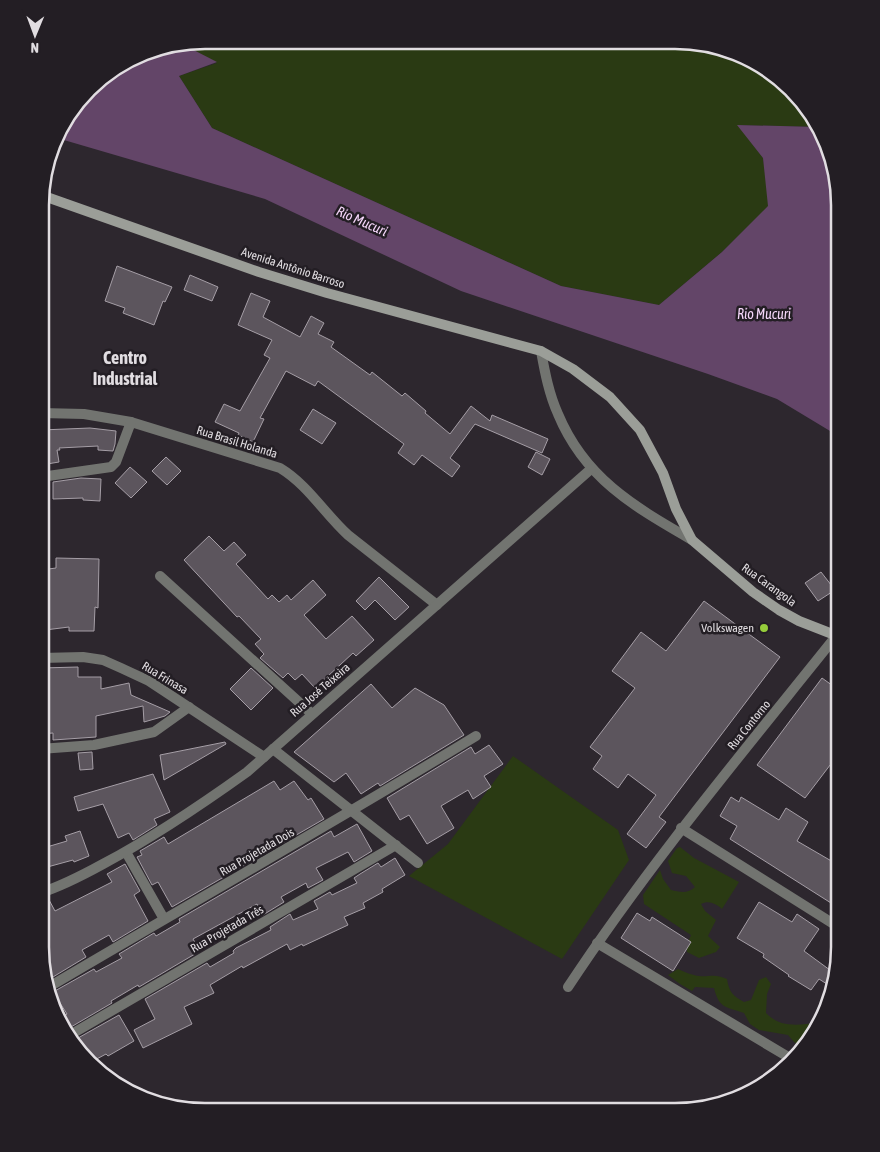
<svg xmlns="http://www.w3.org/2000/svg" width="880" height="1152" font-family="'Asap Condensed',sans-serif">
	<style>
		.green { fill: #2a3a13 }
		.water { fill: #634568 }
		.building { fill: #5c555d; stroke: #a59ea6 }
		.lines { fill: none; stroke-linecap: round; stroke-linejoin: round }
		.minor { stroke: #727470; stroke-width: 10 }
		.secondary { stroke: #9b9e98; stroke-width: 10 }
		.poi-dot { fill: #95cc3b; stroke: #231e24; stroke-width: 2 }
		.labels { text-anchor: middle; stroke-width: 5; stroke-linejoin: round; paint-order: stroke }
		.street-label { font-size: 12px; fill: #e1dde1; stroke: #231e24 }
		.poi-label { font-size: 12px; fill: #e1dde1; stroke: #231e24; text-anchor: end }
		.water-label { font-size: 14px; font-style: italic; fill: #f6d7fb; stroke: #231e24 }
		.district-label { font-size: 18px; font-weight: bold; fill: #e1dde1; stroke: #231e24 }
		.rim { fill: none; stroke: #e1dde1; stroke-width: 2.5 }
	</style>
	<rect width="100%" height="100%" fill="#2d272e"/>
	<g class="green">
		<path d="M205 40 697 41 767 68 818 127 738 125 763 158 769 206 722 252 659 305 561 286 212 128 179 76 217 63 182 44Z"/>
		<path d="M513 756 618 830 629 860 562 959 409 876 448 844Z"/>
		<path d="M680 847 694 858 739 882 722 909C716 904 709 900 701 904L705 911 716 920 708 936 720 947 716 952 699 958 687 952V945L691 935 644 904 643 895 660 870 663 879 671 890C680 892 688 894 695 887L686 876 672 873 668 861 677 848Z"/>
		<path d="M678 969C683 971 689 974 694 975 708 979 712 972 727 979 729 992 733 996 744 1002L751 1000 759 980 766 977 771 984 767 994 766 1013C780 1028 798 1025 817 1023L812 1038 802 1048 794 1042 788 1035 759 1030 750 1024 744 1013C727 1007 719 1009 714 988L695 987 692 991 680 984 668 975Z"/>
	</g>
	<path class="water" d="M182 44 217 62 179 76 212 128 561 286 659 305 722 252 768 206 763 158 737 125 818 127 823 132 840 205V437L777 399 708 374 461 291 265 199 57 138 62 123 97 81 152 49Z"/>
	<g class="building">
		<path d="M117 266 172 287 165 302 163 301 154 325 123 313 125 308 105 301Z"/>
		<path d="M190 275 218 287 212 301 184 290Z"/>
		<path d="M251 293 270 301 263 317 300 337 311 316 324 323 318 334 334 342 331 347 370 375 372 372 402 396 405 393 426 411 425 413 450 434 471 406 490 421 492 415 548 439 542 453 475 424 450 458 460 466 452 477 422 455 414 465 398 453 404 444 318 381 315 386 286 371 260 418 264 419 253 442 238 435 239 433 215 422 224 404 240 411 270 358 264 355 272 340 238 325Z"/>
		<path d="M313 409 336 423 322 444 300 430Z"/>
		<path d="M90 428 116 431 115 444 113 451 98 450V446L59 448 60 450H57L59 462 41 465V430Z"/>
		<path d="M536 452 550 459 542 475 528 467Z"/>
		<path d="M166 457 181 471 167 485 152 471Z"/>
		<path d="M130 467 147 482 131 498 115 483Z"/>
		<path d="M81 478 101 479 100 501 83 500V498L53 499V482Z"/>
		<path d="M209 536 224 551 234 542 246 555 236 564 268 599 272 595 279 602 287 595 291 600 313 580 326 595 304 615 326 639 352 616 374 640 356 656 353 653 315 688 302 674 295 680 288 673 283 678 260 658 264 654 255 644 261 639 239 616 237 617 184 560Z"/>
		<path d="M56 558 99 559 98 608 95 607 94 631H69V627L45 630 42 609H41V570L56 568Z"/>
		<path d="M821 572 835 590 818 601 805 583Z"/>
		<path d="M379 577 409 607 395 620 375 600 365 610 356 601Z"/>
		<path d="M704 601 780 657 659 817 666 822 646 848 627 834 656 795 628 774 618 788 593 769 602 756 590 747 635 688 612 671 641 632 666 651Z"/>
		<path d="M78 667V677H101V689L129 683 131 695 170 712 165 716 144 722 143 706 96 716V737L53 740V733L40 734 41 668Z"/>
		<path d="M251 668 273 688 251 710 230 689Z"/>
		<path d="M822 678 840 691V752L805 798 757 765Z"/>
		<path d="M371 684 392 708 415 688 444 705 464 735 380 786 378 783 361 794 346 773 334 782 294 752Z"/>
		<path d="M225 742 226 744 164 780 160 755Z"/>
		<path d="M489 745 503 764 484 776 491 787 473 799 468 790 441 806 454 828 427 844 409 815 400 820 387 798 471 747 475 754Z"/>
		<path d="M92 752 93 769 80 770 78 753Z"/>
		<path d="M153 774 170 812 154 819 157 825 133 840 129 833 118 838 103 804 78 811 74 797Z"/>
		<path d="M274 781 280 790 294 781 308 800 311 798 324 819 172 907 158 882 152 885 137 857 142 855 140 851 164 837 168 844Z"/>
		<path d="M731 797 739 802 741 797 779 820 786 808 808 822 797 841 840 866V904L833 900 831 903 730 839 737 826 720 816Z"/>
		<path d="M357 824 372 851 354 862 348 852 316 868 323 880 308 888 306 883 281 897 284 902 263 915 257 904 193 939 200 951 139 987 138 985 111 1001 112 1003 71 1027 64 1016 67 1014 53 992 94 969 96 972 122 958 119 954 154 933 156 936 180 922 179 919 331 831 334 837Z"/>
		<path d="M80 831 89 856 74 862 73 860 40 869V849L67 841 65 836Z"/>
		<path d="M395 858 405 875 382 889 383 892 363 903 365 908 344 917 348 925 303 946 302 944 290 950 287 944 243 968 242 966 210 985 214 993 184 1007 192 1024 143 1048 134 1030 155 1019 145 999 207 963 210 967 234 953 233 951 236 948 271 930 270 927 290 914 293 920 318 909 314 901 330 892 332 895 357 883 354 878 360 874 378 863 381 867Z"/>
		<path d="M125 864 140 891 134 895 148 921 113 942 109 935 82 950 86 957 48 980 40 947V900L48 898 55 911 112 882 107 874Z"/>
		<path d="M759 902 792 922 797 914 819 929 804 951 834 973 830 986 819 979 811 990 788 976 789 975 763 957 764 954 737 938Z"/>
		<path d="M637 913 650 921 652 917 691 942 673 971 621 938Z"/>
		<path d="M119 1015 134 1041 108 1056 106 1054 93 1061 81 1047 83 1046 78 1038Z"/>
	</g>
	<g class="lines">
		<g class="minor">
			<path d="M541 351C545 373 549 394 558 414 585 479 635 507 692 540"/>
			<path d="M41 413 84 414 131 422 280 468C308 485 324 513 348 535L437 605"/>
			<path d="M41 477 111 467 116 462 131 422"/>
			<path d="M160 576 312 714"/>
			<path d="M41 658 83 657 103 660 121 668 149 681 264 757"/>
			<path d="M40 749 94 745 154 732 189 707"/>
			<path d="M273 749 418 863"/>
			<path d="M681 828 840 928"/>
			<path d="M126 852 164 919"/>
			<path d="M40 893C62 886 83 875 103 864 154 837 201 805 247 772L591 469"/>
			<path d="M597 943 790 1058"/>
			<path d="M49 987C191 903 335 822 476 736"/>
			<path d="M568 987C649 864 744 751 836 636"/>
			<path d="M70 1035 396 845"/>
		</g>
		<path class="secondary" d="M41 195 259 272 327 293 541 351 573 369 610 397 640 430 663 473 676 509 692 540 753 592 779 610 799 621 840 637"/>
	</g>
	<circle class="poi-dot" cx="764" cy="628" r="5"/>
	<g class="labels">
		<g class="street-label">
			<text transform="translate(293 268) rotate(18)" y="4">Avenida Antônio Barroso</text>
			<text transform="translate(237 442) rotate(17)" y="4">Rua Brasil Holanda</text>
			<text transform="translate(769 585) rotate(36)" y="4">Rua Carangola</text>
			<text transform="translate(165 678) rotate(31)" y="4">Rua Frinasa</text>
			<text transform="translate(320 690) rotate(-41)" y="4">Rua José Teixeira</text>
			<text transform="translate(749 725) rotate(-51)" y="4">Rua Contorno</text>
			<text transform="translate(257 852) rotate(-30)" y="4">Rua Projetada Dois</text>
			<text transform="translate(227 929) rotate(-30)" y="4">Rua Projetada Três</text>
		</g>
		<g class="poi-label">
			<text x="754" y="632">Volkswagen</text>
		</g>
		<g class="water-label">
			<text transform="translate(362 221) rotate(24)" y="5">Rio Mucuri</text>
			<text x="764" y="319">Rio Mucuri</text>
		</g>
		<g class="district-label">
			<text x="125" y="364">Centro<tspan x="125" dy="21">Industrial</tspan></text>
		</g>
	</g>
	<path d="M0 0H880V1152H0ZM205 49H675A156 156 0 0 1 831 205V947A156 156 0 0 1 675 1103H205A156 156 0 0 1 49 947V205A156 156 0 0 1 205 49Z" fill="#231e24" fill-rule="evenodd"/>
	<path class="rim" d="M205 49H675A156 156 0 0 1 831 205V947A156 156 0 0 1 675 1103H205A156 156 0 0 1 49 947V205A156 156 0 0 1 205 49Z"/>
	<g transform="translate(35 35) rotate(181)" stroke="#231e24" stroke-width="4" paint-order="stroke">
	<path d="M0-4L9 19L0 12L-9 19Z" fill="#e1dde1"/>
	<text y="-8" font-size="14" font-weight="bold" text-anchor="middle" fill="#e1dde1">N</text>
	</g>
</svg>
